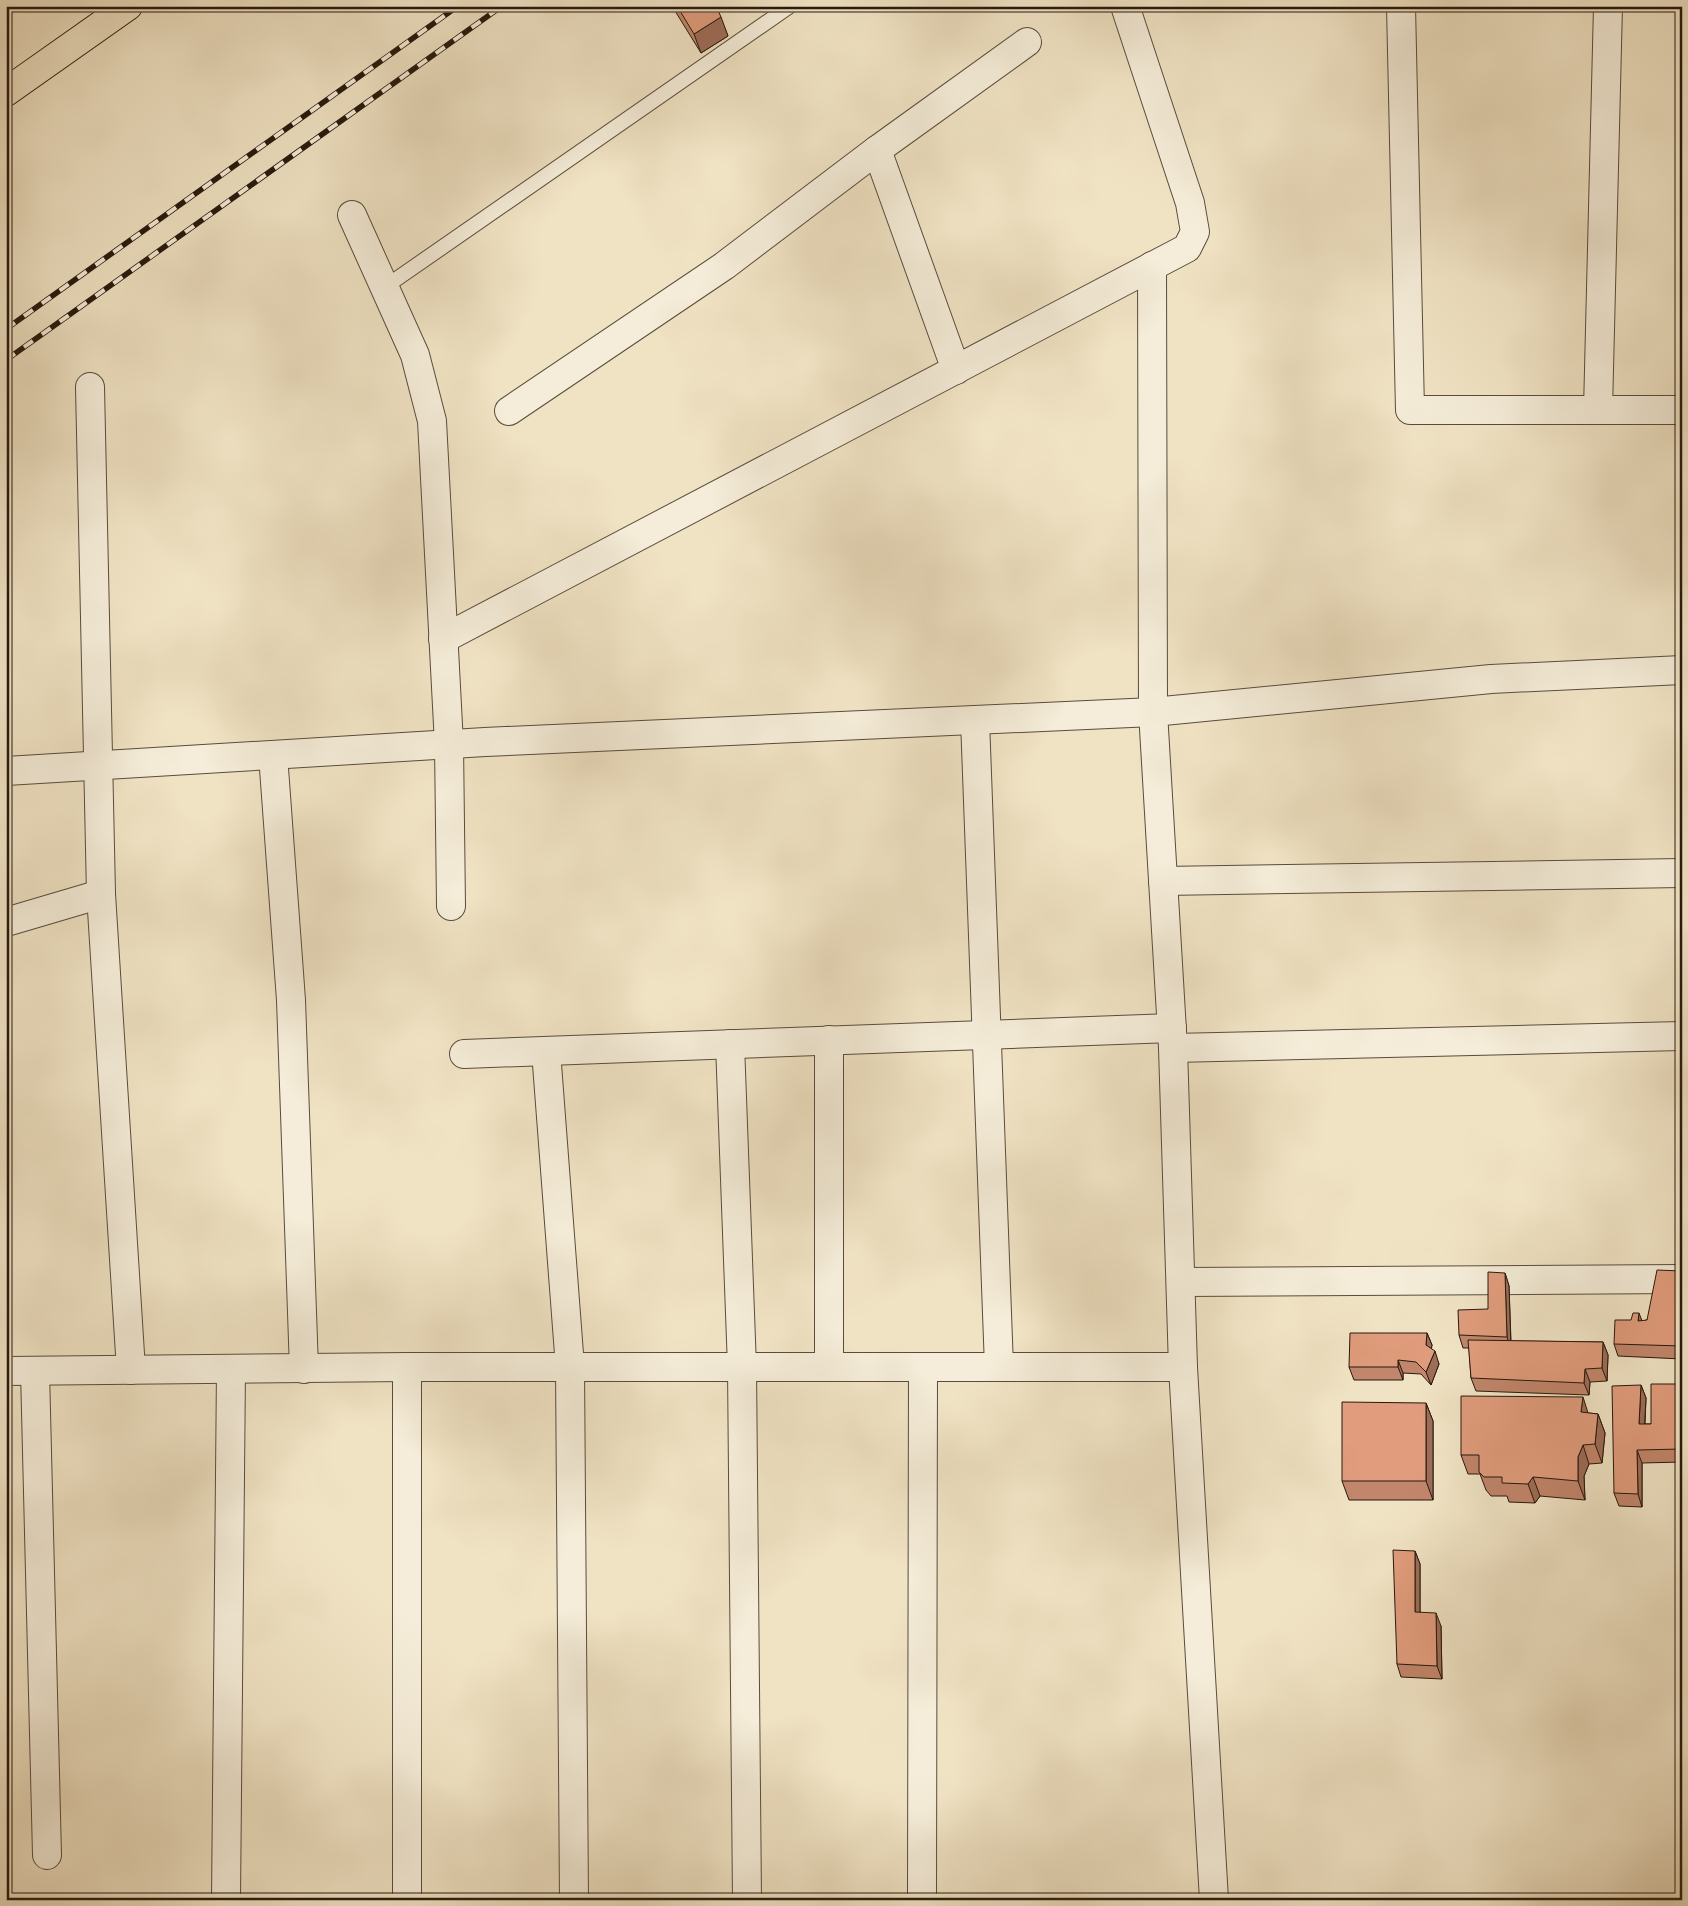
<svg xmlns="http://www.w3.org/2000/svg" width="1688" height="1906" font-family="'IM FELL English',serif">
	<style>
		.lines { fill: none; stroke-linecap: round; stroke-linejoin: round }
		.lane-casing { stroke: #594c3c; stroke-width: 16 }
		.street-casing { stroke: #594c3c; stroke-width: 30 }
		.primary-casing { stroke: #27190e; stroke-width: 30 }
		.lane { stroke: #f5edd9; stroke-width: 14 }
		.street { stroke: #f5edd9; stroke-width: 28 }
		.primary { stroke: #f0e3c4; stroke-width: 28 }
		.rail-casing { stroke: #27190e; stroke-width: 5.5 }
		.rail { stroke: #f5edd9; stroke-width: 4; stroke-dasharray: 11; stroke-linecap: butt }
		.wall { fill: #c1866b; stroke: #27190e }
		.shaded-wall { fill: #9d6d57; stroke: #27190e }
		.building { fill: #e09c7c; stroke: #27190e }
	</style>
	<rect width="100%" height="100%" fill="#f0e3c4"/>
	<filter id="stains"><feTurbulence type="fractalNoise" baseFrequency=".004" numOctaves="4"/><feColorMatrix values="0 0 0 0 .2 0 0 0 0 .09 0 0 0 0 .02 0 0 0 .5 -.17"/></filter>
	<radialGradient id="worn" r=".72"><stop offset=".6" stop-color="#630" stop-opacity="0"/><stop offset="1" stop-color="#630" stop-opacity=".3"/></radialGradient>
	<g class="lines">
		<defs>
			<path id="lane" d="M385 287 790 6"/>
			<g id="street">
				<path d="M1401 6 1410 410H1682"/>
				<path d="M877 150 956 370"/>
				<path d="M352 215 415 355 432 421 449 744 451 906"/>
				<path d="M1152 266 1153 712 1173 1048 1183 1367 1214 1900"/>
				<path d="M90 387 101 894 131 1370"/>
				<path d="M1598 410 1608 6"/>
				<path d="M509 411 724 266 877 150 1027 42"/>
				<path d="M443 639 1187 248 1195 232 1190 203 1125 6"/>
				<path d="M975 720 999 1367"/>
				<path d="M273 755 291 1000 304 1369"/>
				<path d="M6 771 485 742 1153 712 1491 679 1682 670"/>
				<path d="M1163 881 1682 873"/>
				<path d="M6 922 101 894"/>
				<path d="M829 1040V1367"/>
				<path d="M730 1044 742 1367 747 1900"/>
				<path d="M1173 1048 1682 1036"/>
				<path d="M546 1051 570 1367 574 1900"/>
				<path d="M464 1054 1172 1028"/>
				<path d="M1181 1282 1682 1279"/>
				<path d="M407 1367V1900"/>
				<path d="M6 1371 407 1367H1183"/>
				<path d="M35 1371 47 1855"/>
				<path d="M226 1900 231 1369"/>
				<path d="M922 1900 923 1367"/>
			</g>
			<path id="primary" d="M6 92 128 6"/>
		</defs>
		<use href="#lane" class="lane-casing"/>
		<use href="#street" class="street-casing"/>
		<use href="#primary" class="primary-casing"/>
		<use href="#lane" class="lane"/>
		<use href="#street" class="street"/>
		<use href="#primary" class="primary"/>
		<defs>
			<g id="rail">
				<path d="M6 329 458 6"/>
				<path d="M6 360 502 6"/>
			</g>
		</defs>
		<use href="#rail" class="rail-casing"/>
		<use href="#rail" class="rail"/>
	</g>
	<g class="wall">
		<path d="M672 6H716L728 36 701 53Z"/>
		<path d="M1682 1271V1359L1618 1356 1614 1344 1642 1321 1647 1320Z"/>
		<path d="M1505 1273 1509 1286 1511 1341 1603 1342 1608 1355 1607 1381 1590 1382 1589 1395 1476 1391 1471 1378 1469 1348H1463L1459 1335 1488 1309Z"/>
		<path d="M1427 1333 1432 1345 1431 1349 1439 1364 1431 1385 1421 1374 1403 1373V1380H1354L1349 1367Z"/>
		<path d="M1682 1384V1462L1642 1463V1507L1619 1506 1614 1493 1641 1385 1646 1398 1645 1424H1651Z"/>
		<path d="M1426 1403 1433 1421V1500H1349L1342 1481Z"/>
		<path d="M1588 1413 1598 1414 1605 1433 1602 1463 1589 1464 1584 1476 1585 1500 1540 1496 1535 1503 1509 1502 1507 1496H1491L1486 1490 1480 1474H1468L1461 1455Z"/>
		<path d="M1415 1551 1420 1564V1612L1441 1626 1442 1679 1401 1677 1397 1664Z"/>
	</g>
	<g class="shaded-wall">
		<path d="M721 17 728 36 701 53 694 34Z"/>
		<path d="M1505 1273 1509 1286 1511 1350 1507 1337Z"/>
		<path d="M1639 1313 1644 1326 1638 1321Z"/>
		<path d="M1427 1333 1432 1345 1430 1358 1426 1345Z"/>
		<path d="M1603 1342 1608 1355 1607 1381 1602 1368Z"/>
		<path d="M1435 1351 1439 1364 1431 1385 1426 1372Z"/>
		<path d="M1398 1360 1403 1373V1380L1398 1367Z"/>
		<path d="M1585 1369 1590 1382 1589 1395 1584 1383Z"/>
		<path d="M1641 1385 1646 1398 1644 1436 1639 1424Z"/>
		<path d="M1583 1397 1589 1416 1581 1412Z"/>
		<path d="M1426 1403 1433 1421V1500L1426 1481Z"/>
		<path d="M1598 1414 1605 1433 1602 1463 1595 1444Z"/>
		<path d="M1583 1445 1589 1464 1584 1476 1585 1500 1578 1481V1457Z"/>
		<path d="M1637 1450 1642 1463V1507L1638 1494Z"/>
		<path d="M1533 1477 1540 1496 1535 1503 1528 1484Z"/>
		<path d="M1415 1551 1420 1564V1624L1415 1612Z"/>
		<path d="M1436 1613 1441 1626 1442 1679 1437 1666Z"/>
	</g>
	<g class="building">
		<path d="M677 6H716L721 17 694 34Z"/>
		<path d="M1657 1270 1682 1271V1346L1614 1344 1615 1320H1631L1633 1313H1639L1638 1321 1647 1320Z"/>
		<path d="M1488 1272 1505 1273 1507 1337 1459 1335 1458 1310 1488 1309Z"/>
		<path d="M1350 1333H1427L1426 1345 1435 1351 1426 1372 1416 1362 1398 1360V1367H1349Z"/>
		<path d="M1468 1340 1603 1342 1602 1368 1585 1369 1584 1383 1471 1378Z"/>
		<path d="M1651 1384H1682V1449L1637 1450 1638 1494 1614 1493 1612 1386 1641 1385 1639 1424H1651Z"/>
		<path d="M1461 1396 1583 1397 1581 1412 1598 1414 1595 1444 1583 1445 1578 1457V1481L1533 1477 1528 1484 1502 1483V1477H1484L1479 1472V1455H1461Z"/>
		<path d="M1342 1402 1426 1403V1481H1342Z"/>
		<path d="M1393 1550 1415 1551V1612L1436 1613 1437 1666 1397 1664Z"/>
	</g>
	<rect width="1688" height="1906" fill="none" stroke="#f0e3c4" stroke-width="25"/>
	<rect x="8" y="8" width="1673" height="1891" fill="none" stroke="#27190e" stroke-width="2.5"/>
	<rect x="12" y="12" width="1663" height="1881" fill="none" stroke="#27190e"/>
	<rect width="100%" height="100%" filter="url(#stains)"/>
	<rect width="100%" height="100%" fill="url(#worn)"/>
</svg>
